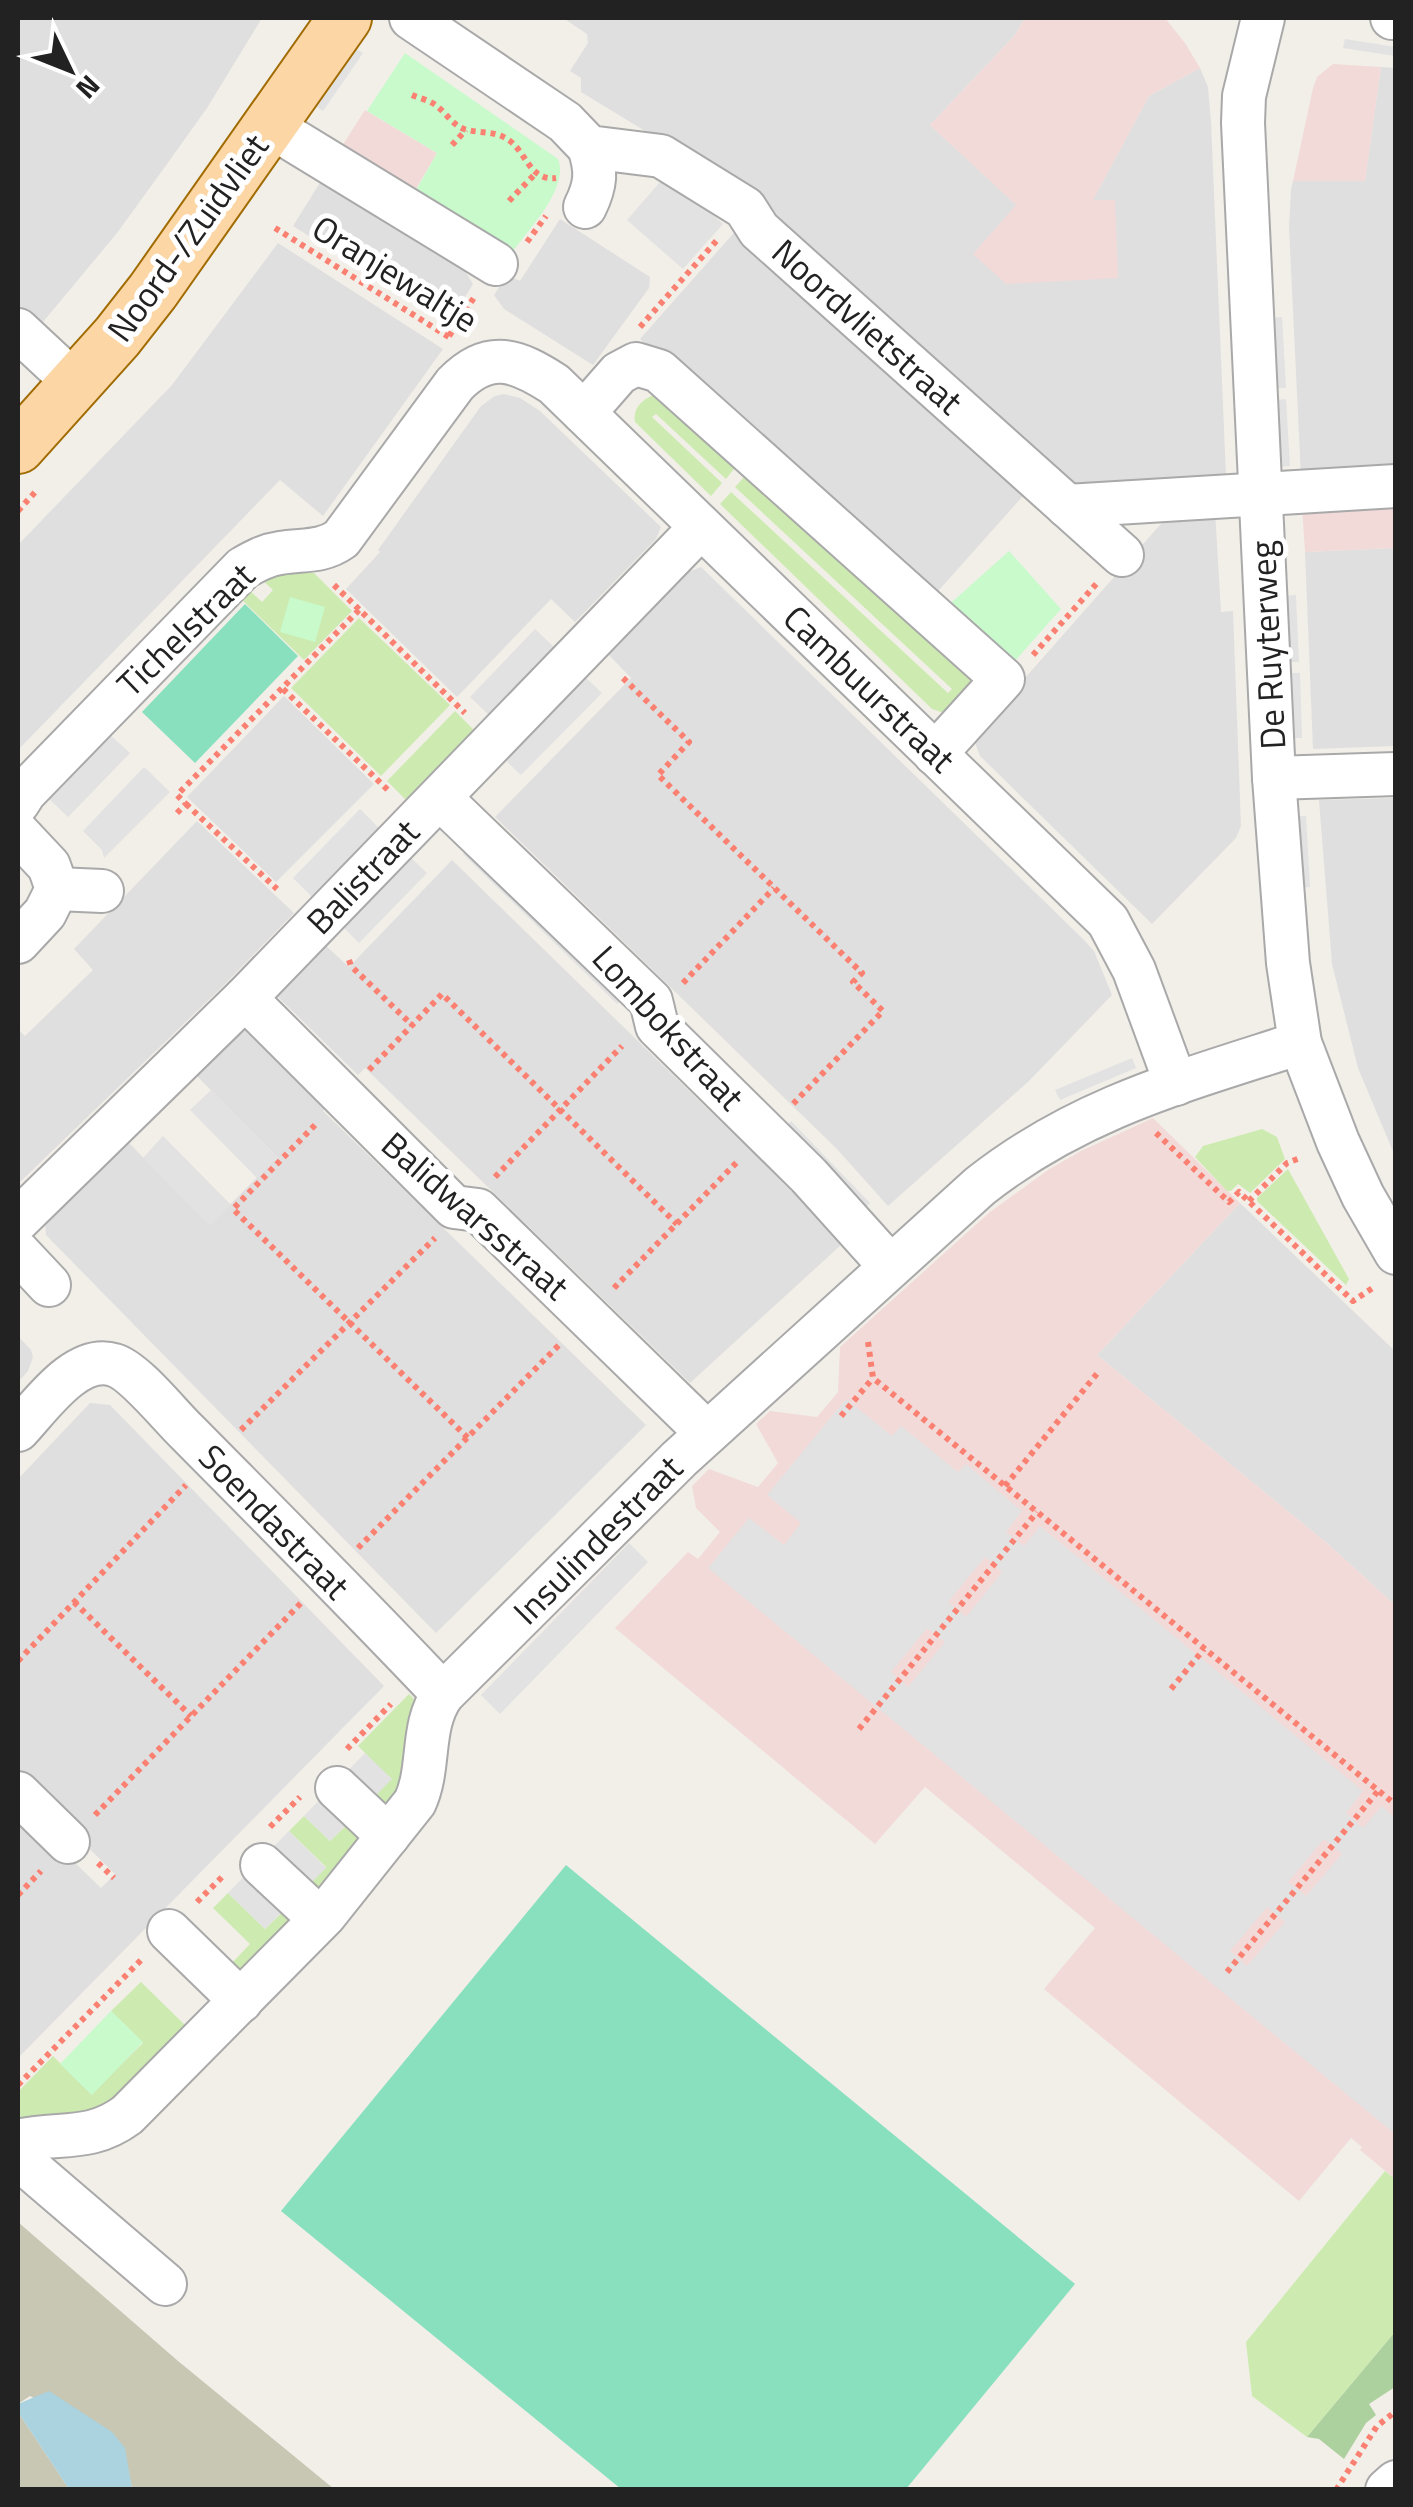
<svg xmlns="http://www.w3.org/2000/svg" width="1413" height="2507" font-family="'Titillium Web',sans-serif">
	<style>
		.residential { fill: #e0dfdf }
		.commercial { fill: #f2dad9 }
		.construction { fill: #c7c7b4 }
		.grass { fill: #cdebb0 }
		.forest { fill: #add19e }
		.park { fill: #c8facc }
		.pitch { fill: #88e0be }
		.parking { fill: #e2e2e2; fill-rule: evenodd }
		.water { fill: #aad3df }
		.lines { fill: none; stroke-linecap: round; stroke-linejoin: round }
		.minor-casing { stroke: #a9a9a9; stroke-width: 46 }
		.major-casing { stroke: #a06b00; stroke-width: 56 }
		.path { stroke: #fa8072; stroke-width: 6; stroke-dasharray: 5 5; stroke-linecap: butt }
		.minor { stroke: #fff; stroke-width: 42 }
		.major { stroke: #fcd6a4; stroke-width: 52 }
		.labels { text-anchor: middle; stroke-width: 10; stroke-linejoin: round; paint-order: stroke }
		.street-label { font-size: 35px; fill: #222; stroke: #fff }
	</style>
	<rect width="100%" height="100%" fill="#f2efe9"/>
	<g class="residential">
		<path d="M18 18H262L207 108 162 171 117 233 18 352Z"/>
		<path d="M563 18H1025L1015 35 930 125 1017 205 1115 201H1092L1149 96 1200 68 1208 87 1211 122 1226 476 1085 486 1069 481 732 184 581 92V78L570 71 588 43 587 34Z"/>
		<path d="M1381 67 1395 68V473L1301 477 1289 227 1291 190 1293 181 1365 180Z"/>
		<path d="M326 173 453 252 473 284 451 320 377 282 371 275 293 226Z"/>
		<path d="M560 219 650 277 649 288 593 365 504 309 494 295 507 275 520 281Z"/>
		<path d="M740 226 1031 487 931 599 640 339Z"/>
		<path d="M278 243 443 349 323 516 280 480 18 750V545L172 385Z"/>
		<path d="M504 394 520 398 540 411 661 527 656 539 575 622 551 599 457 697 346 589 380 552 378 550 481 406 495 396Z"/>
		<path d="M1215 510 1221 612 1233 611 1241 826 1236 838 1152 924 980 756 973 737 1159 526 1166 519Z"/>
		<path d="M1395 548V746L1313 749 1305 552Z"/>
		<path d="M701 567 1083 939 1094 951 1112 995 1029 1081 888 1206 837 1149 495 817 631 678 609 655 688 572Z"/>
		<path d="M284 696 374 784 276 882 187 797Z"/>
		<path d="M1395 798H1396L1395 1156 1358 1068 1332 964 1319 800Z"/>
		<path d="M197 821 294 913 223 986 18 1184V1029L25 1036 93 970 74 949Z"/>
		<path d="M452 860 793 1192 841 1245 690 1383 365 1068 358 1075 276 995 325 945 349 967Z"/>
		<path d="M247 1025 329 1104 323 1111 646 1425 436 1633 46 1235 45 1222 127 1141 210 1225 277 1157 196 1075Z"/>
		<path d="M1240 1203 1395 1351V1605L1329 1545 1097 1355Z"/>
		<path d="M18 1336 31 1350 33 1357 28 1371 18 1382Z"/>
		<path d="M90 1403 110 1405 384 1686 18 2058V1808L101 1888 115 1874 18 1778V1479Z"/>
	</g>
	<g class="commercial">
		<path d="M1025 18H1165L1185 43 1200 68 1149 96 1093 200H1115L1118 278 1006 284 973 254 1016 205 930 125 1015 35Z"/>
		<path d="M1333 64 1381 67 1365 181H1293L1313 88 1317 77Z"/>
		<path d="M365 110 437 153 416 189 342 146Z"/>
		<path d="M1395 500V548L1305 552 1302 506Z"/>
		<path d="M1153 1118 1240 1203 1097 1355 1329 1545 1395 1605V2179L1360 2150 1362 2147 1351 2138 1299 2201 1044 1989 1095 1928 925 1787 875 1844 615 1628 688 1552 698 1559 720 1532 696 1508 692 1486 709 1469 758 1487 778 1463 756 1424 770 1411 817 1417 838 1392 840 1347 990 1212 1048 1170 1081 1151Z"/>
	</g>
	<g class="construction">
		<path d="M18 2222 178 2361 334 2489H132L124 2448 30 2396 18 2404Z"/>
		<path d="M18 2412 69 2489H18Z"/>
	</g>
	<g class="grass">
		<path d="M653 395 658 396 737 465 726 479 656 414 652 417 722 483 711 496 635 422C633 408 641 401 653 395Z"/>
		<path d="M747 474 974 679 972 687 944 713 932 709 720 504 731 492 948 693 952 689 735 487Z"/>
		<path d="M272 573H314L352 611 304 660 240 598 248 589 262 602 273 590 261 579Z"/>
		<path d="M359 618 450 705 381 776 291 688Z"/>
		<path d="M455 711 480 736 411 805 387 781Z"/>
		<path d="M1262 1129 1277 1137 1285 1159 1250 1193 1238 1184 1231 1191H1227L1195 1157 1203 1146Z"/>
		<path d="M1288 1169 1349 1279 1346 1285 1257 1201V1198Z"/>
		<path d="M409 1694 414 1699 407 1778 382 1816 368 1803 391 1779 358 1746Z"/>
		<path d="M304 1816 330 1841 354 1818 369 1833 316 1900 304 1890 326 1867 289 1831Z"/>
		<path d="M228 1893 265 1929 290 1905 302 1915 242 1975 231 1964 250 1944 213 1908Z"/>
		<path d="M141 1982 189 2029 107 2111 18 2121V2092L53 2056 91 2094 143 2043 111 2011Z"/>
		<path d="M1385 2171 1395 2179V2332L1307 2437 1252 2396 1246 2342Z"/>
	</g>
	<path class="forest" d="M1395 2332V2387L1369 2404 1376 2415 1366 2423 1344 2459 1319 2439 1307 2437Z"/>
	<g class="park">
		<path d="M405 53 558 159C570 188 527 231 510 255L412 197 437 153 367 111Z"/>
		<path d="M1009 551 1061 609 1014 662 943 610Z"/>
		<path d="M290 597 325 607 315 642 280 632Z"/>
		<path d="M111 2011 143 2042 92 2095 60 2064Z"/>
	</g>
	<g class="pitch">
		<path d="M245 604 298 656 195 763 142 712Z"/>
		<path d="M566 1865 1075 2284 906 2489H621L281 2211Z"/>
	</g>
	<g class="parking">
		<path d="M1345 39 1395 47V56L1343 48Z"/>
		<path d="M350 45 363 53 323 111 311 103Z"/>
		<path d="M667 174 723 224 683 269 627 220Z"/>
		<path d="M1282 317 1286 388H1274L1270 318Z"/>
		<path d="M1286 399 1290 466 1277 467 1274 400Z"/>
		<path d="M1296 595 1299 662H1286L1283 596Z"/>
		<path d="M535 629 555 648 490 716 470 697Z"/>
		<path d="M581 673 602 693 521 775 501 756Z"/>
		<path d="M1287 673H1300L1302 738H1290Z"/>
		<path d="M108 733 130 753 68 817 46 796Z"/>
		<path d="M144 767 170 792 104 858 102 850 83 831Z"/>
		<path d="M360 809 380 829 314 899 293 878Z"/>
		<path d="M1294 816H1306L1310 887 1297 888Z"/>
		<path d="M471 846 625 996 617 1004 463 854Z"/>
		<path d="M406 853 427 873 359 943 339 923Z"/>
		<path d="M1132 1058 1136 1068 1060 1100 1055 1090Z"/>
		<path d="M211 1090 277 1157 257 1178 190 1110Z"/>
		<path d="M791 1121 870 1203 862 1211 783 1129Z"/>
		<path d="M163 1136 231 1205 210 1225 143 1158Z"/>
		<path d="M846 1399 892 1436 901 1426 958 1472 966 1464 1022 1511 1006 1532 1024 1546 1040 1526 1363 1791 1346 1813 1363 1828 1382 1806 1395 1818V2134L708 1568 749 1518 784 1545 801 1523 767 1495ZM985 1557 1002 1572 966 1617 948 1602ZM927 1628 945 1642 908 1687 891 1672ZM1324 1839 1342 1854 1306 1896 1288 1882ZM1267 1907 1285 1922 1247 1966 1230 1951Z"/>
		<path d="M629 1543 648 1562 500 1714 481 1695Z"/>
		<path d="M365 1753 392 1779 330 1841 304 1816Z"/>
		<path d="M289 1831 326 1868 265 1929 228 1893Z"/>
	</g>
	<path class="water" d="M49 2391 112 2432 125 2448 132 2489H69L18 2412V2404Z"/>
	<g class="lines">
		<defs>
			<g id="minor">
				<path d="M411 18 565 122 589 147 661 156 745 208 759 230 1122 555"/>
				<path d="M1263 18 1244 96 1243 123 1274 778 1288 963 1300 1043 1338 1142 1363 1196 1396 1253"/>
				<path d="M1392 18H1396"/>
				<path d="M270 126 496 264"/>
				<path d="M585 207C596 185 597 171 589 147"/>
				<path d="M18 330 76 384"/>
				<path d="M584 413 619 373 636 364 659 371 1003 679 935 754"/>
				<path d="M1067 506 1396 486"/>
				<path d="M1274 778 1396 774"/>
				<path d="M440 798 651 1001 657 1026 809 1176 890 1266"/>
				<path d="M18 803 25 792 243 568C255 561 266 555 280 553 303 549 321 553 341 539L455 384C489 349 517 360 554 384L1108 921 1134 970 1176 1084"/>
				<path d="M18 833 49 866 57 889 45 913 18 942"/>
				<path d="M57 889 102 891"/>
				<path d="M245 998 454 1207 478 1210 707 1433"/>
				<path d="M18 1220 245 998 701 527"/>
				<path d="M18 1252 49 1285"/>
				<path d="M18 1430C40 1407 76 1353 114 1365 135 1371 170 1416 187 1432 273 1519 359 1605 443 1694"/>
				<path d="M337 1788 388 1836"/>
				<path d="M18 1793 68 1842"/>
				<path d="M262 1865 320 1919"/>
				<path d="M169 1931 241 2001"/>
				<path d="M18 2141C59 2131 89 2143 127 2115L325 1915 415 1802C431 1767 420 1726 443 1694L679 1459 980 1186C1079 1108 1183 1081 1300 1043"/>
				<path d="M18 2158 165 2284"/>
				<path d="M1387 2490 1396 2482"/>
			</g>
			<path id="major" d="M18 447 117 337 153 291 345 18"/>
		</defs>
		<use href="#minor" class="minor-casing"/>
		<use href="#major" class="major-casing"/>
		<g class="path">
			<path d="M412 95C419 98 428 100 434 104 445 111 452 125 464 129 480 134 496 130 510 141 527 154 530 181 556 178"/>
			<path d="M452 145 466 130"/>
			<path d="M509 201 536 173"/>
			<path d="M275 228 452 339"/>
			<path d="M527 242 546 216"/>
			<path d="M640 327 718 239"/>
			<path d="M449 336 475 296"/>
			<path d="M18 511 37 490"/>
			<path d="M334 585 465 713"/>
			<path d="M1033 655 1098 582"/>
			<path d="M623 678 689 742 658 775 862 973 853 982 883 1011 792 1105"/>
			<path d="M283 689 390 792"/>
			<path d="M186 804 277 889"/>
			<path d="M177 813 186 804 177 795 359 610"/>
			<path d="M349 960 351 966 412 1025"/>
			<path d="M683 983 774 888"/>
			<path d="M369 1070 442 994 677 1224"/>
			<path d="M315 1125 233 1209 468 1438"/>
			<path d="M1156 1133 1229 1202 1239 1192 1353 1301 1374 1287"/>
			<path d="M495 1177 622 1046"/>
			<path d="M1249 1201 1287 1163 1300 1158"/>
			<path d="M614 1288 738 1161"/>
			<path d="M868 1342 873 1378 1396 1805"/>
			<path d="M841 1416 873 1378"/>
			<path d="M241 1430 435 1238"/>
			<path d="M1005 1486 1100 1370"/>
			<path d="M358 1548 560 1344"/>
			<path d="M74 1602 191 1716"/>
			<path d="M18 1661 186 1485"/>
			<path d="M1171 1689 1204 1649"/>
			<path d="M859 1729 1037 1512"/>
			<path d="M347 1749 391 1704"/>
			<path d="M95 1815 302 1602"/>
			<path d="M270 1827 300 1797"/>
			<path d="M98 1863 114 1878"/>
			<path d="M18 1895 41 1871"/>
			<path d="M197 1902 223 1876"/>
			<path d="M1227 1972 1378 1791"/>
			<path d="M18 2085 143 1958"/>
			<path d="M1336 2490 1377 2426 1396 2411"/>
		</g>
		<use href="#minor" class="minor"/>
		<use href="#major" class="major"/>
	</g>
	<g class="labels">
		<g class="street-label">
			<text transform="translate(188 238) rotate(-54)" y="12">Noord-/Zuidvliet</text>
			<text transform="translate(395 274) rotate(32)" y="12">Oranjewaltje</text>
			<text transform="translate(867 327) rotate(42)" y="12">Noordvlietstraat</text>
			<text transform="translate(186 630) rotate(-44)" y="12">Tichelstraat</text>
			<text transform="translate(1268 645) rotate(-93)" y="12">De Ruyterweg</text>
			<text transform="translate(869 689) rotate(44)" y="12">Cambuurstraat</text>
			<text transform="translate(363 877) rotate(-46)" y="12">Balistraat</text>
			<text transform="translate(668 1028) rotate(48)" y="12">Lombokstraat</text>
			<text transform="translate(475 1216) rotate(41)" y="12">Balidwarsstraat</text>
			<text transform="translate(274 1522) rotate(46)" y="12">Soendastraat</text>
			<text transform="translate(598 1540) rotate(-45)" y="12">Insulindestraat</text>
		</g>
	</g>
	<rect width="1413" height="2507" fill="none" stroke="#222222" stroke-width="40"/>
	<g transform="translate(70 70) rotate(133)" stroke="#ffffff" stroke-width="8" paint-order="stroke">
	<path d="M0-8L18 38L0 25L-18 38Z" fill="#222222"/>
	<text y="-15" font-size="28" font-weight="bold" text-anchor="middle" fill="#222222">N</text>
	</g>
</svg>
